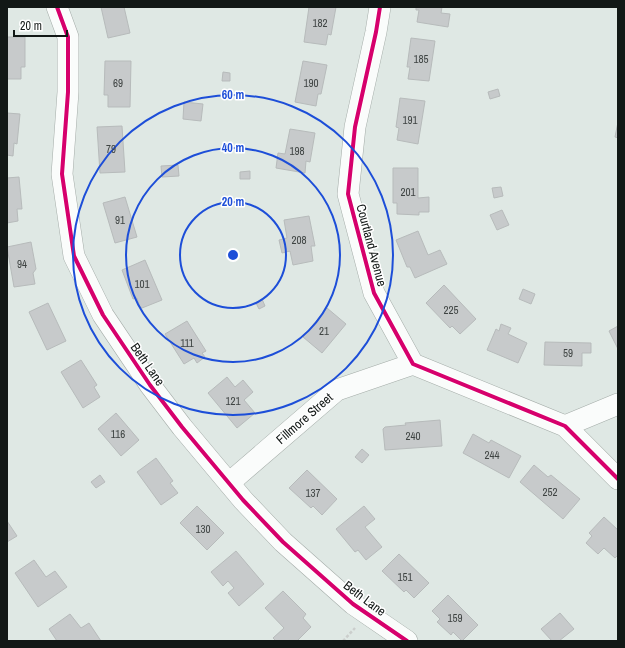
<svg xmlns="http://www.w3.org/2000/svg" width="625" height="648" font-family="'Archivo Narrow',sans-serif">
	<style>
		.building { fill: #c7cacb; stroke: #b7bbbb }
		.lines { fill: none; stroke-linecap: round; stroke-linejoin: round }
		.minor-casing { stroke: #a4aca8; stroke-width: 22 }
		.path { stroke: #cbcecc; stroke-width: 2.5; stroke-dasharray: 3 2; stroke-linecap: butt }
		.minor { stroke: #fafcfb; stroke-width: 21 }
		.cycleway-casing { stroke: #fff; stroke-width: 6 }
		.cycleway { stroke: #d6006c; stroke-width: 4 }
		.ring { fill: none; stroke: #1d4ed8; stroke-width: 2 }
		.labels { text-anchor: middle; stroke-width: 3; stroke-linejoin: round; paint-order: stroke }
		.number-label { font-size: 11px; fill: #3f4443 }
		.street-label { font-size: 13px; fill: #121816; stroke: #fff }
		.centre { fill: #1d4ed8; stroke: #fff; stroke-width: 2 }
		.ring-label { font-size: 12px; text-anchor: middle; font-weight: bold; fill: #1d4ed8; stroke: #fff; stroke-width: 3; stroke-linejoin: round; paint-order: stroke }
	</style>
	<rect width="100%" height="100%" fill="#dfe8e4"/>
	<g class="building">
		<path d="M101 7H124L130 33 108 38Z"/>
		<path d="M309 7H336L331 35 328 34 326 45 304 42Z"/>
		<path d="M416 7H442L441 13 450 14 448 27 417 22 419 10H416Z"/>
		<path d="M7 37H25V67H21V79H7Z"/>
		<path d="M411 38 435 41 429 81 408 79 410 67H407Z"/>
		<path d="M105 61H131L130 107H108V95H104Z"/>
		<path d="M303 61 327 65 321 94H318L316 106 295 102Z"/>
		<path d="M223 72 230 73V81H222Z"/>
		<path d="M498 89 500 96 490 99 488 92Z"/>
		<path d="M400 98 425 101 418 144 397 140 399 128 396 127Z"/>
		<path d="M184 102 203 104 201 121 183 119Z"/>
		<path d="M7 113 20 114 17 144 14 143 13 156 7 155Z"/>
		<path d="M618 122V138L615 137Z"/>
		<path d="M122 126 125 172 100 173 97 127Z"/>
		<path d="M290 129 315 133 310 162 306 161 305 173 276 168 278 153 285 154Z"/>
		<path d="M178 165 179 176 162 177 161 166Z"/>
		<path d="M393 168H418V198L429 197V212H419V215L397 214V203H393Z"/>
		<path d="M250 171V179H240V172Z"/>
		<path d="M19 177 22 209H17L18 221 7 223V178Z"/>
		<path d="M501 187 503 196 494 198 492 188Z"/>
		<path d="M125 197 137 237 115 243 103 203Z"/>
		<path d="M502 210 509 225 497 230 490 215Z"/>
		<path d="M309 216 315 246H311L313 261 293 265 290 251 282 253 279 240 287 238 284 220Z"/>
		<path d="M418 231 428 255 440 250 447 264 415 278 410 267H407L396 240Z"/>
		<path d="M31 242 36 269 33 273 35 284 14 287 7 247Z"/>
		<path d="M145 260 162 300 142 308 140 307 137 298 133 299 122 270Z"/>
		<path d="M444 285 476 319 460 334 452 326 450 328 426 303Z"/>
		<path d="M523 289 535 294 531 304 519 299Z"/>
		<path d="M262 299 265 306 259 309 256 303Z"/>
		<path d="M48 303 66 341 47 350 29 312Z"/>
		<path d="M327 308 346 324 322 353 303 337Z"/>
		<path d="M187 321 206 351 202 353 205 357 197 363 194 358 184 364 165 334Z"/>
		<path d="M501 324 511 328 508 334 527 343 518 363 487 350 496 329 499 331Z"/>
		<path d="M618 326V349L609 331Z"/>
		<path d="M545 342 591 343V353H582V366L544 365Z"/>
		<path d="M81 360 97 385 94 387 100 397 83 408 61 372Z"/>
		<path d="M227 377 235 387 243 380 253 392 244 400 255 413 237 428 208 393Z"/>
		<path d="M116 413 139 440 121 456 98 429Z"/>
		<path d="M440 420 442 446 385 450 383 429 385 427 406 425 405 423Z"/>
		<path d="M473 434 489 443 491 440 521 456 509 478 463 453Z"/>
		<path d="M362 449 369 455 362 463 355 457Z"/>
		<path d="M156 458 173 481 170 483 178 493 161 505 137 472Z"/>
		<path d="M534 465 548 477 551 475 580 499 563 519 520 482Z"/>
		<path d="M307 470 337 499 322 515 313 506 311 508 289 488Z"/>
		<path d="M100 475 105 482 96 488 91 482Z"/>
		<path d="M197 506 224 533 207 550 180 523Z"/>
		<path d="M364 506 375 519 365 527 382 547 366 560 358 550 355 552 336 529Z"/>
		<path d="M604 517 618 530V555L615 558 604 548 598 554 586 543 592 536 589 533Z"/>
		<path d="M7 521 17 536 7 542Z"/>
		<path d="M236 551 264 584 239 606 228 593 234 588 228 581 223 586 211 572Z"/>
		<path d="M399 554 429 583 414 598 406 590 404 592 382 571Z"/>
		<path d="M34 560 46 577 55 571 67 587 38 607 15 573Z"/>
		<path d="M283 591 306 614 303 618 311 627 297 641H276L273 638 284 628 265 608Z"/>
		<path d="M448 595 478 625 462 641 453 632 451 635 437 622 440 619 432 611Z"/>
		<path d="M560 613 574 629 559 641H552L541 629Z"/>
		<path d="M70 614 81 628 89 623 101 641H57L49 629Z"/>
	</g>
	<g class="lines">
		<defs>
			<g id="minor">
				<path d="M57 7 68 37V92L62 174 74 256 103 315 150 385 182 427 243 500 283 542 353 604 407 641"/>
				<path d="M380 7 376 32 355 127 348 194 374 293 413 364 565 426 618 479"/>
				<path d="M565 426 618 404"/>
				<path d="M229 483 337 390 413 364"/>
			</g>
		</defs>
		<use href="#minor" class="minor-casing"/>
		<path class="path" d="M343 641 355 628"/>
		<use href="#minor" class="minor"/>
		<defs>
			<g id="cycleway">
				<path d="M57 7 68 37V92L62 174 74 256 103 315 150 385 182 427 243 500 283 542 353 604 407 641"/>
				<path d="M380 7 376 32 355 127 348 194 374 293 413 364 565 426 618 479"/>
			</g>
		</defs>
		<use href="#cycleway" class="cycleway-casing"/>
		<use href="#cycleway" class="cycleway"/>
	</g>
	<g class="ring">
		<circle cx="233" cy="255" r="53"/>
		<circle cx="233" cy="255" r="107"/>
		<circle cx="233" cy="255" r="160"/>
	</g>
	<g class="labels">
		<g class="number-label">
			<text x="320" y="27">182</text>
			<text x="421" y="63">185</text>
			<text x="118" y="87">69</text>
			<text x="311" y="87">190</text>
			<text x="410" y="124">191</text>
			<text x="111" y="153">79</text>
			<text x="297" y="155">198</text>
			<text x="408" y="196">201</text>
			<text x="120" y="224">91</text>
			<text x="299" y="244">208</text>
			<text x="22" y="268">94</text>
			<text x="142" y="288">101</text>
			<text x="451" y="314">225</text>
			<text x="324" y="335">21</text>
			<text x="187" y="347">111</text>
			<text x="568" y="357">59</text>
			<text x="233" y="405">121</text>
			<text x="118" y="438">116</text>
			<text x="413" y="440">240</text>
			<text x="492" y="459">244</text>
			<text x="550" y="496">252</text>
			<text x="313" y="497">137</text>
			<text x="203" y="533">130</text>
			<text x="405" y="581">151</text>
			<text x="455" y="622">159</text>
		</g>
		<g class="street-label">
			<text transform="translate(372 245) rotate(75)" y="5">Courtland Avenue</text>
			<text transform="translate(148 364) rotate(55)" y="5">Beth Lane</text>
			<text transform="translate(304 418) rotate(-41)" y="5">Fillmore Street</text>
			<text transform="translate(365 598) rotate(37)" y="5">Beth Lane</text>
		</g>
	</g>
	<circle cx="233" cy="255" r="6" class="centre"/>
	<g class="ring-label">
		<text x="233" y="99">60 m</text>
		<text x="233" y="152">40 m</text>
		<text x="233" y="206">20 m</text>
	</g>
	<rect width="625" height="648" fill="none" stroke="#121816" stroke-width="16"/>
	<path d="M14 30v6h53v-6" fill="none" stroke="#121816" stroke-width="2"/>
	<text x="20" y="30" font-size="12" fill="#121816" stroke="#ffffff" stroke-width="3" paint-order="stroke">20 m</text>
</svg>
